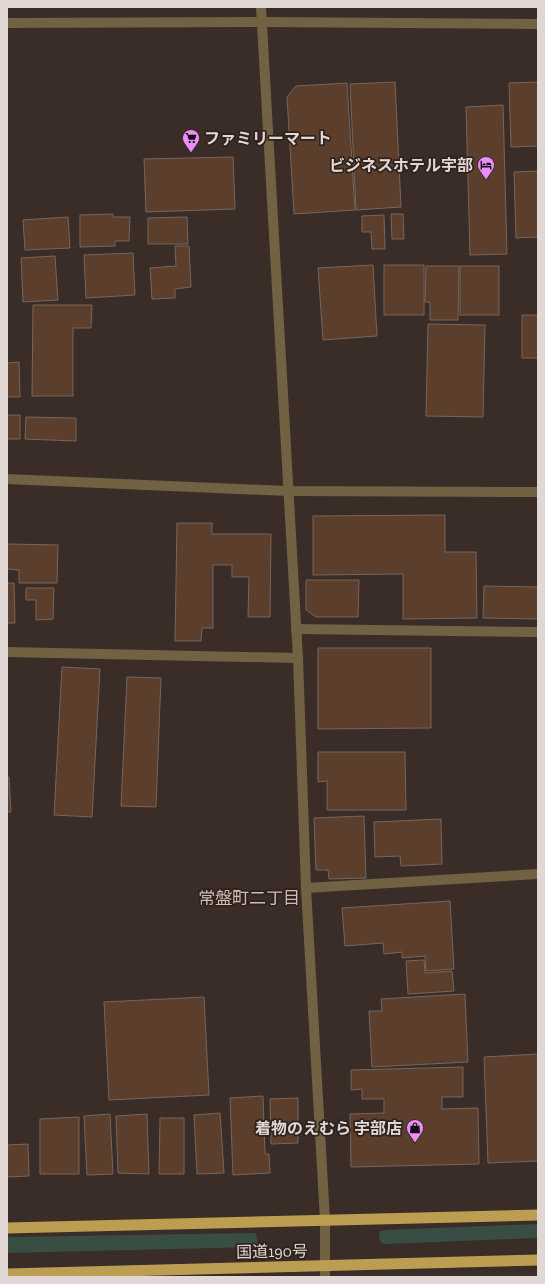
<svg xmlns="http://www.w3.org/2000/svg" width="545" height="1284" font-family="'Zilla Slab','Noto Sans JP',serif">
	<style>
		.green { fill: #384e42 }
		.building { fill: #5c3e2d; stroke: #75665e }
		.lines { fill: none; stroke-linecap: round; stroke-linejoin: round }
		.minor { stroke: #706243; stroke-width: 10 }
		.tertiary { stroke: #706243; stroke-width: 10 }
		.trunk { stroke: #bc9e52; stroke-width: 11 }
		.labels { text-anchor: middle; stroke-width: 3.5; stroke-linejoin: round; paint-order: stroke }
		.poi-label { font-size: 16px; font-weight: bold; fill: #e1d8d5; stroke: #2f221d; text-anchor: end }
		.street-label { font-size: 16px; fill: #e1d8d5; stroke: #2f221d }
		.neighbourhood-label { font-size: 17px; fill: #cebcb5; stroke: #2f221d }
	</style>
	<rect width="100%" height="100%" fill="#3a2c27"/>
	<g class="green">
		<path d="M538 1224V1238L386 1244 381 1243 379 1237 380 1231 385 1230Z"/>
		<path d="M256 1233 258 1247 7 1253V1237Z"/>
	</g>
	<g class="building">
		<path d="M395 82 401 207 356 210 350 84Z"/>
		<path d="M538 82V146L511 147 509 83Z"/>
		<path d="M347 83 355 210 294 214 287 97 296 86Z"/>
		<path d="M503 105 507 254 470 255 466 107Z"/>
		<path d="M233 157 235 209 146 212 144 159Z"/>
		<path d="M538 171V237L516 238 514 172Z"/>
		<path d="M113 214V217H130L129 241H115V246L80 247V215Z"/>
		<path d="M391 214H403L404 239H392Z"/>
		<path d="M384 215 385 249H372L371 232H362V216Z"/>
		<path d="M68 217 70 248 25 250 23 220Z"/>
		<path d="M187 217 188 244H148V218Z"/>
		<path d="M175 246H189L191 287 175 289V298L152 299 150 268 176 266Z"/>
		<path d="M133 253 135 295 86 298 84 255Z"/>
		<path d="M55 256 58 300 23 302 21 258Z"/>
		<path d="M373 265 377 336 323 340 318 268Z"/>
		<rect x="384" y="265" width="40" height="50"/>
		<path d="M426 266H459L458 320H430V302H425Z"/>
		<rect x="460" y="266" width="39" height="49"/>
		<path d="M33 305H92L91 328H73V396H32Z"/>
		<rect x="522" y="315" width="16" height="43"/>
		<path d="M428 324 485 325 483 417 426 416Z"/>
		<path d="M19 362 20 397H7V363Z"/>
		<rect x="7" y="415" width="13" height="24"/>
		<path d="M26 417 76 418V441L25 439Z"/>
		<path d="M445 515V552H476L477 618 403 619V574L313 575V516Z"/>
		<path d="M177 523H212V534H271L270 617H248L249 577H232V565H213V628H202L201 641H175Z"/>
		<path d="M7 544 58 545 57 583H19V570L7 569Z"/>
		<path d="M306 580H359L358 617H316L306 610Z"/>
		<path d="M7 583H14L15 623H7Z"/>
		<path d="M484 586 538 587V619L483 618Z"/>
		<path d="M26 588H54L53 619 36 620V600H26Z"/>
		<path d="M318 648H431V728L318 729Z"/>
		<path d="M62 667 100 669 92 817 54 815Z"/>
		<path d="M127 677 161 678 156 807 121 806Z"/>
		<path d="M318 752H405L406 810H327V781L318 782Z"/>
		<path d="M7 777H9L11 812H7Z"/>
		<path d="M364 816 366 878 329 879 328 870H316L314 818Z"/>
		<path d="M441 819 442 864 401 866 400 856 375 857 374 822Z"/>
		<path d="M450 901 454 969 426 971 425 956 402 958V952L384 954 383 943 345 946 342 908Z"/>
		<path d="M424 960 425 973 452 971 454 991 408 994 406 961Z"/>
		<path d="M465 994 468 1062 372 1067 369 1011H382L381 999Z"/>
		<path d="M204 997 209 1095 109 1100 104 1002Z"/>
		<path d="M538 1054V1161L488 1163 484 1057Z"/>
		<path d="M463 1067V1097H442V1109L478 1108 479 1164 351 1167 350 1114 384 1113V1099H362V1089L351 1090V1070Z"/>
		<path d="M263 1096 265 1154H269L270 1173 233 1175 230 1098Z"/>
		<path d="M298 1098V1143L271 1144 270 1099Z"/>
		<path d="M220 1113 224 1173 197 1174 194 1115Z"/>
		<path d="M110 1114 113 1174 87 1175 84 1116Z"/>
		<path d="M147 1114 149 1174 118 1173 116 1116Z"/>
		<path d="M79 1117V1174H40V1119Z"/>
		<path d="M160 1118H184V1174H159Z"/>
		<path d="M28 1144 29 1176 7 1177V1145Z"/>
	</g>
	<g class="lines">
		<g class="minor">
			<path d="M261 7 298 658 306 888 325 1220V1277"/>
			<path d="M296 629 538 632"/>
			<path d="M7 652 298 658"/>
			<path d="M306 888 538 874"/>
		</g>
		<g class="tertiary">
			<path d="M7 23 262 22 538 24"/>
			<path d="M7 479 288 491 538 492"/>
		</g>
		<g class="trunk">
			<path d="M7 1228 538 1215"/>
			<path d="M7 1274 538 1260"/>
		</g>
	</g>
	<defs>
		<symbol id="supermarket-pin" viewBox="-11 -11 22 30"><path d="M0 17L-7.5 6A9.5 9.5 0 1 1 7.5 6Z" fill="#ed8cfa" stroke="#2f221d"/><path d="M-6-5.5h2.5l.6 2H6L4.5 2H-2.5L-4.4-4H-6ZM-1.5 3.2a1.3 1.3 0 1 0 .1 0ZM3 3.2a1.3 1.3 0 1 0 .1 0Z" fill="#111"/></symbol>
		<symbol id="hotel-pin" viewBox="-11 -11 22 30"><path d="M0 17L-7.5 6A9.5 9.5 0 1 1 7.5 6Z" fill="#ed8cfa" stroke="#2f221d"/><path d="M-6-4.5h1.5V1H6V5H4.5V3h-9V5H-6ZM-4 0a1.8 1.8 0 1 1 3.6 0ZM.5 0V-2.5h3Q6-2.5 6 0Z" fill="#111"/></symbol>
		<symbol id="shop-pin" viewBox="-11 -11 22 30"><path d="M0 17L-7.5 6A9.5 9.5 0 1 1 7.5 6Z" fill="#ed8cfa" stroke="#2f221d"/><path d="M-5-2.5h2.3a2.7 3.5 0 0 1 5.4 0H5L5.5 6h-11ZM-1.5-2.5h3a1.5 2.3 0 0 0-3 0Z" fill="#111"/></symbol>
	</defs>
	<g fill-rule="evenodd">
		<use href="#supermarket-pin" x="181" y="128" width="20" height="27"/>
		<use href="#hotel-pin" x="476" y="155" width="20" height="27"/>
		<use href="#shop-pin" x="405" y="1118" width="20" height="27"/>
	</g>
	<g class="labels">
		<g class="poi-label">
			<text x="204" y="144" text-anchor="start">ファミリーマート</text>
			<text x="473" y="171">ビジネスホテル宇部</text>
			<text x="402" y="1134">着物のえむら 宇部店</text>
		</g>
		<g class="street-label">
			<text transform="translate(272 1251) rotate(-1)" y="6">国道190号</text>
		</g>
		<g class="neighbourhood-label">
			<text x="249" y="904">常盤町二丁目</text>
		</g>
	</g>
	<rect width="545" height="1284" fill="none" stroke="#e1d8d5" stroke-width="16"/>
</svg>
